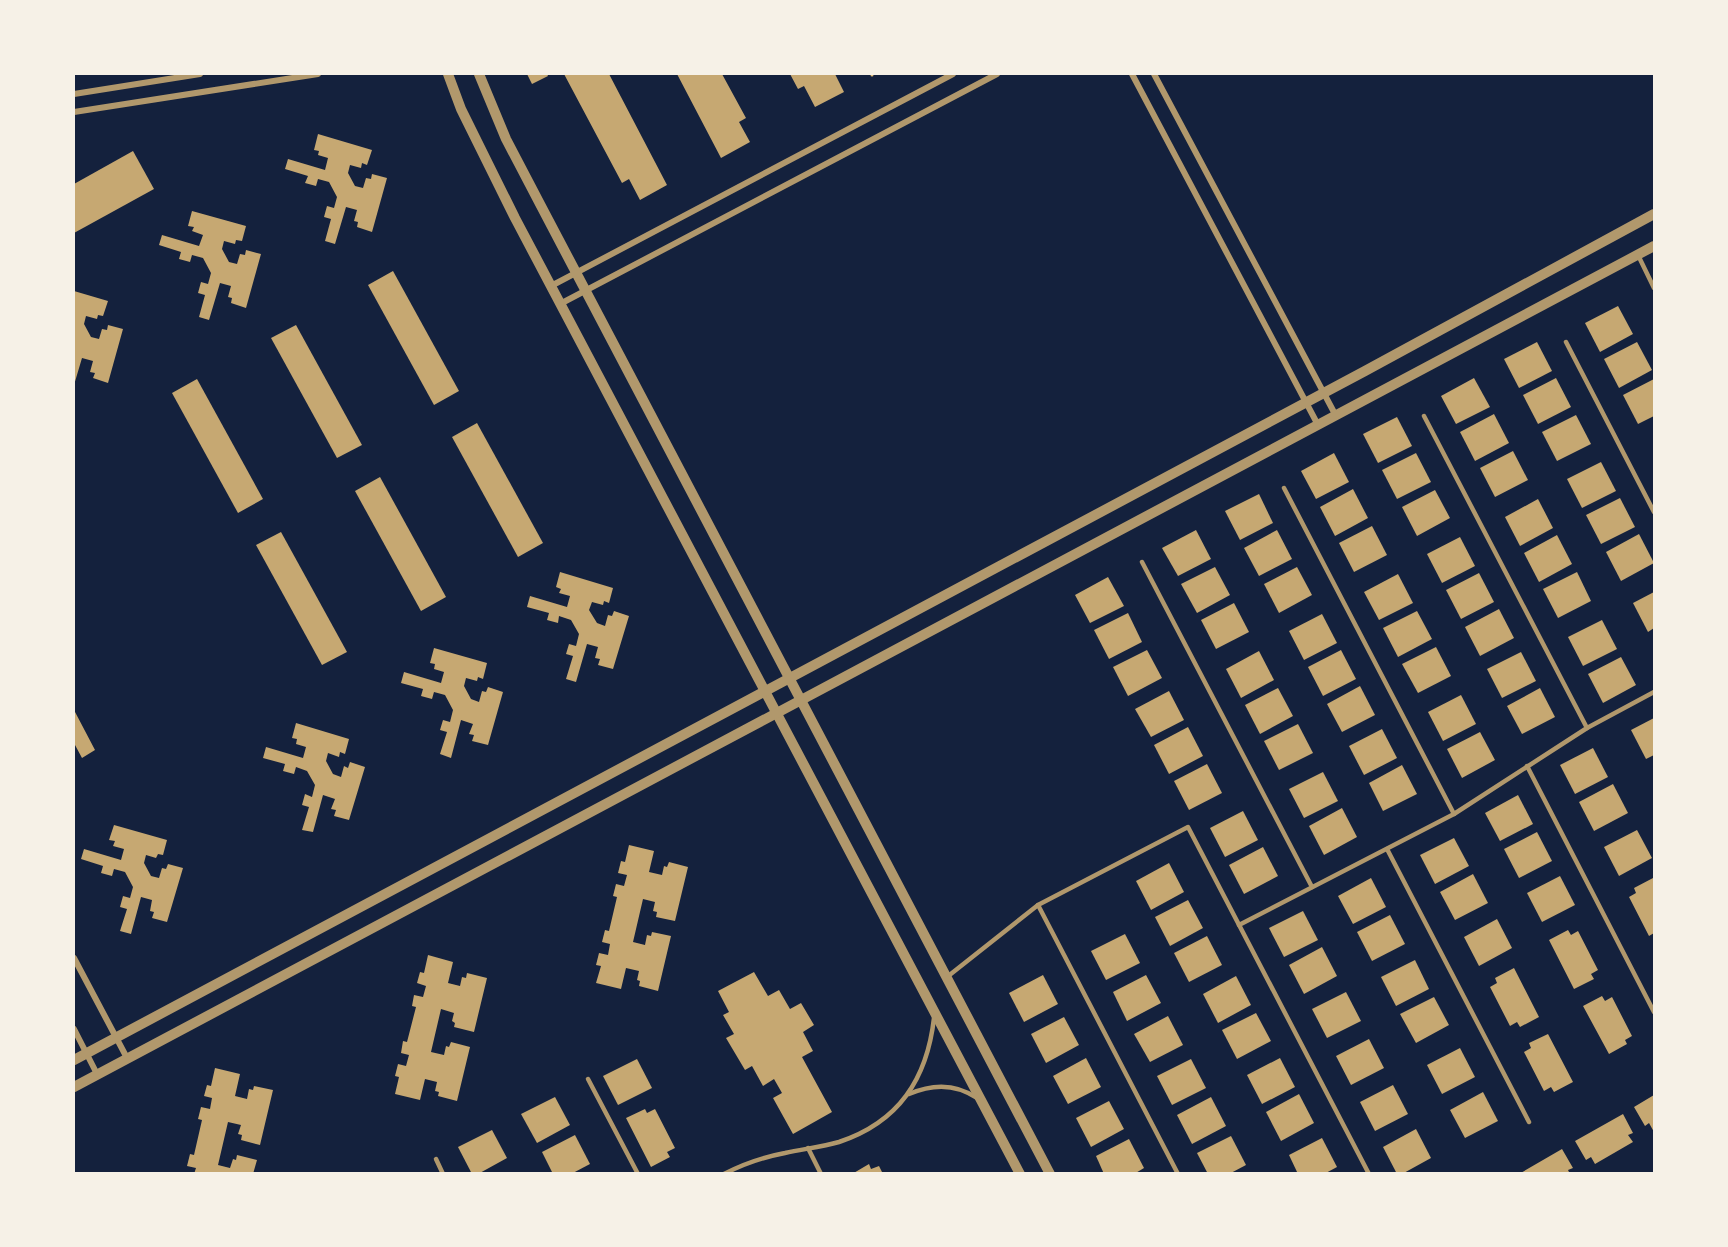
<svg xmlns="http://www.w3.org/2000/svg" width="1728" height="1247" font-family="'Work Sans',sans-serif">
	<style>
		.building { fill: #c6a872 }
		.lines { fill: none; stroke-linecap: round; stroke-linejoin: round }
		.path { stroke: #e5c07b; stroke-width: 3 }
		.service { stroke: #b1986c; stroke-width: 4.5 }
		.minor { stroke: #b1986c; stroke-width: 6 }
		.tertiary { stroke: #b1986c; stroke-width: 10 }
	</style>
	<rect width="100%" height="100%" fill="#14213d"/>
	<g class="building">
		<path d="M527 74H547L548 76 532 84Z"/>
		<path d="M564 74H609L667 185 640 200 629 179 622 183Z"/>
		<path d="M677 74H722L746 118 739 122 750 142 721 158Z"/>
		<path d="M790 74H835L844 92 815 107 804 86 798 89Z"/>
		<path d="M318 134 372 150 367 165 362 163 361 168 350 165 348 173 355 186 363 188 366 178 371 179 372 174 387 178 372 232 357 227 358 222 354 221 357 210 346 207 335 244 325 241 331 219 324 217 327 206 334 208 337 197 329 182 318 179 316 186 305 183 308 176 285 169 288 159 325 170 328 158 318 155 319 151 314 150Z"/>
		<path d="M133 151 154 189 74 233V184Z"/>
		<path d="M192 211 246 226 242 241 236 240 235 244 224 241 222 249 229 262 237 264 240 254 245 255 246 250 261 254 246 308 231 303 232 298 228 297 231 286 220 283 209 320 199 317 205 295 198 293 201 282 208 284 211 273 203 258 192 255 190 262 179 259 181 252 159 245 162 235 199 246 203 235 192 231 194 227 188 226Z"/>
		<path d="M393 271 459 391 434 405 368 285Z"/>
		<path d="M74 291 108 301 103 316 98 315 97 319 86 316 84 324 91 337 99 339 102 329 107 330 108 325 123 329 108 383 93 378 95 373 90 372 93 361 82 358 74 385Z"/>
		<path d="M1618 306 1633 334 1600 352 1585 323Z"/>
		<path d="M296 325 362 445 337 458 271 338Z"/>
		<path d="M1537 342 1552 371 1519 388 1504 359Z"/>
		<path d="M1637 342 1652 370 1619 388 1604 359Z"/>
		<path d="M1474 378 1490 407 1456 424 1441 396Z"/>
		<path d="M1556 378 1571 407 1538 424 1523 395Z"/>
		<path d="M197 379 263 499 238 513 172 393Z"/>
		<path d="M1654 379V416L1638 424 1623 395Z"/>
		<path d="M1494 414 1509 443 1475 461 1460 432Z"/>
		<path d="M1576 415 1591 444 1557 461 1542 432Z"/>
		<path d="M1397 417 1412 446 1378 463 1363 434Z"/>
		<path d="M477 423 543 543 518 557 452 437Z"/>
		<path d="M1513 451 1528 480 1495 497 1480 468Z"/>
		<path d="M1334 453 1349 482 1316 499 1301 471Z"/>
		<path d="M1416 453 1431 482 1397 499 1382 470Z"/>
		<path d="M1601 462 1616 491 1582 508 1567 479Z"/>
		<path d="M380 477 446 597 421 611 355 491Z"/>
		<path d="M1353 489 1368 518 1335 536 1320 507Z"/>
		<path d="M1435 490 1450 518 1417 536 1402 507Z"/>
		<path d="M1259 494 1273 523 1240 540 1225 511Z"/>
		<path d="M1620 498 1635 527 1601 544 1586 515Z"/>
		<path d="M1538 499 1553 528 1520 546 1505 517Z"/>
		<path d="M1372 526 1387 555 1354 572 1339 543Z"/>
		<path d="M1196 530 1211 559 1178 576 1162 548Z"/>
		<path d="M1277 530 1292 559 1259 576 1244 548Z"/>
		<path d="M281 532 347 652 322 665 256 545Z"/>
		<path d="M1639 534 1654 563 1621 581 1606 552Z"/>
		<path d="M1557 535 1572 564 1539 582 1524 553Z"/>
		<path d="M1460 537 1475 566 1442 583 1427 554Z"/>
		<path d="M1215 567 1230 595 1197 613 1181 584Z"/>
		<path d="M1297 567 1312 595 1279 613 1264 584Z"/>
		<path d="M560 572 613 588 609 603 604 601 603 605 592 602 589 610 597 623 605 626 608 615 612 616 614 611 629 616 613 669 598 665 600 659 595 658 598 647 587 644 576 682 566 679 573 656 566 654 569 644 576 646 579 634 571 620 559 616 558 623 547 620 549 613 527 607 530 596 567 607 570 596 559 593 561 589 556 587Z"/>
		<path d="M1577 572 1591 601 1558 618 1543 589Z"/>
		<path d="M1479 573 1494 602 1461 619 1446 590Z"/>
		<path d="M1398 574 1413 603 1379 620 1364 592Z"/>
		<path d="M1108 577 1124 606 1090 623 1075 595Z"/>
		<path d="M1654 592V628L1648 632 1633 603Z"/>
		<path d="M1234 603 1249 632 1216 649 1201 620Z"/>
		<path d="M1499 609 1514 638 1480 656 1465 627Z"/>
		<path d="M1417 611 1432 639 1398 657 1383 628Z"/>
		<path d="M1128 613 1142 642 1109 659 1094 630Z"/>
		<path d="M1322 614 1337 643 1304 660 1289 631Z"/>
		<path d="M1602 620 1617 649 1583 666 1568 637Z"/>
		<path d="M1436 647 1451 676 1418 693 1402 664Z"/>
		<path d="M434 648 487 663 483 679 478 677 477 681 466 678 464 686 471 699 479 702 482 691 486 692 488 687 503 692 488 745 472 741 474 735 469 734 473 724 461 720 451 758 440 754 447 732 440 730 443 720 450 722 453 710 445 695 434 692 432 699 421 696 423 689 401 683 404 672 441 683 444 672 434 669 435 664 430 663Z"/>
		<path d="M1147 650 1162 678 1128 696 1113 667Z"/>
		<path d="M1341 650 1356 679 1323 696 1308 667Z"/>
		<path d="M1259 651 1274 680 1241 698 1226 669Z"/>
		<path d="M1521 652 1536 681 1502 698 1487 669Z"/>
		<path d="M1621 657 1636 685 1603 703 1588 674Z"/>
		<path d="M1360 686 1375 715 1342 732 1327 704Z"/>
		<path d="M1278 688 1293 716 1260 734 1245 705Z"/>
		<path d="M1540 688 1555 717 1522 734 1507 706Z"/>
		<path d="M1169 691 1184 720 1151 737 1135 709Z"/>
		<path d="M1461 695 1476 724 1443 741 1428 712Z"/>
		<path d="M74 710 95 750 82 758 75 745 74 746Z"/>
		<path d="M1654 718V755L1646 759 1631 730Z"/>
		<path d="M296 723 349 739 345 754 340 752 339 757 328 753 326 761 333 774 341 777 344 766 348 768 350 762 365 767 349 820 334 816 336 810 331 809 335 799 323 795 313 832 302 830 309 807 302 805 305 794 312 797 315 785 307 771 296 767 294 774 283 771 285 764 263 758 266 747 303 758 306 747 296 744 297 739 292 738Z"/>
		<path d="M1298 724 1313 753 1279 770 1264 741Z"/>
		<path d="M1188 727 1203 756 1169 774 1154 745Z"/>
		<path d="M1382 729 1397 758 1364 775 1349 746Z"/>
		<path d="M1480 732 1495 760 1462 778 1447 749Z"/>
		<path d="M1593 748 1608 777 1575 794 1560 765Z"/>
		<path d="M1207 764 1222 793 1189 810 1174 781Z"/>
		<path d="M1402 765 1417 794 1383 811 1369 783Z"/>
		<path d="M1323 772 1338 801 1304 818 1289 789Z"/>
		<path d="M1613 784 1628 813 1594 831 1579 802Z"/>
		<path d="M1518 795 1533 824 1500 841 1485 813Z"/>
		<path d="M1342 808 1357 837 1324 855 1309 826Z"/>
		<path d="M1243 811 1258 840 1225 857 1210 828Z"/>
		<path d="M114 825 167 840 163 855 158 854 156 858 146 855 144 863 151 876 159 878 162 868 166 869 168 864 183 868 167 922 152 918 154 912 150 911 152 900 141 897 131 934 120 931 127 909 120 907 123 896 130 898 133 887 125 872 114 869 112 876 101 873 103 866 81 859 84 849 121 860 124 849 113 846 115 841 109 840Z"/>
		<path d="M1637 830 1652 858 1619 876 1604 847Z"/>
		<path d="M1537 832 1552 861 1519 878 1504 849Z"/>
		<path d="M1454 838 1469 866 1435 884 1420 855Z"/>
		<path d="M629 845 654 851 649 872 662 875 664 866 667 867 669 862 688 867 675 921 656 917 657 912 653 911 655 902 643 899 633 942 645 945 647 935 651 936 652 932 671 936 658 991 639 986 640 981 637 980 639 971 626 968 621 989 596 983 601 966 596 965 599 953 608 955 610 944 602 942 605 930 609 931 617 897 613 896 616 884 624 886 627 875 618 873 621 861 625 862Z"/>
		<path d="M1263 847 1278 876 1244 894 1229 865Z"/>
		<path d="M1169 863 1184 892 1151 910 1136 881Z"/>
		<path d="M1473 874 1488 903 1455 920 1440 892Z"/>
		<path d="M1560 876 1575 905 1542 922 1527 893Z"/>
		<path d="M1371 878 1386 907 1353 924 1338 896Z"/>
		<path d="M1653 878 1654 933 1649 936 1629 897 1636 893 1634 888Z"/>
		<path d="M1188 900 1203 928 1170 946 1155 917Z"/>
		<path d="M1303 911 1318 940 1284 957 1269 928Z"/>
		<path d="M1390 915 1405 944 1372 961 1357 932Z"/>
		<path d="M1497 919 1512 948 1479 966 1464 937Z"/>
		<path d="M1568 930 1571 935 1578 931 1598 970 1591 974 1594 979 1574 989 1549 940Z"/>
		<path d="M1125 934 1140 963 1106 980 1091 951Z"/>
		<path d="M1207 936 1222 965 1189 982 1174 953Z"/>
		<path d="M1322 947 1337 976 1304 994 1289 965Z"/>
		<path d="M428 955 453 962 448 983 460 986 462 977 466 978 467 973 487 978 474 1032 454 1027 455 1023 452 1021 454 1013 441 1009 431 1052 444 1055 446 1046 449 1047 451 1042 470 1047 457 1101 438 1096 439 1092 435 1091 437 1082 425 1079 420 1100 395 1094 399 1077 395 1076 398 1064 406 1066 409 1055 401 1053 403 1041 407 1042 416 1007 412 1006 414 995 423 997 426 986 417 983 420 972 424 973Z"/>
		<path d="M1415 960 1429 989 1396 1006 1381 977Z"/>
		<path d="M1514 968 1539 1017 1520 1027 1517 1022 1510 1026 1490 987 1497 983 1495 978Z"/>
		<path d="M754 972 768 996 779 990 790 1009 801 1003 814 1025 803 1032 813 1051 802 1057 832 1112 793 1134 773 1098 782 1093 774 1079 763 1086 752 1066 745 1070 726 1038 734 1034 723 1015 729 1012 718 991Z"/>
		<path d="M1043 975 1058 1004 1024 1022 1009 993Z"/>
		<path d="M1146 975 1161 1003 1127 1021 1113 992Z"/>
		<path d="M1236 976 1251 1005 1218 1023 1203 994Z"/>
		<path d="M1346 992 1361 1021 1327 1038 1312 1009Z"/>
		<path d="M1602 996 1605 1001 1612 997 1632 1036 1625 1040 1627 1044 1609 1054 1583 1006Z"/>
		<path d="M1434 997 1449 1025 1416 1043 1400 1014Z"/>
		<path d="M1256 1013 1271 1041 1237 1059 1222 1030Z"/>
		<path d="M1168 1016 1183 1045 1150 1062 1134 1034Z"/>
		<path d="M1064 1017 1079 1045 1046 1063 1031 1034Z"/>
		<path d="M1548 1034 1573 1082 1554 1092 1551 1087 1544 1091 1524 1052 1531 1048 1529 1043Z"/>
		<path d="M1369 1039 1384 1068 1351 1085 1336 1056Z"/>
		<path d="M1460 1048 1475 1077 1442 1094 1427 1065Z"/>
		<path d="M1086 1058 1101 1087 1068 1104 1053 1076Z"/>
		<path d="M1280 1058 1295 1087 1262 1104 1247 1075Z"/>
		<path d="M637 1059 652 1088 618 1105 603 1076Z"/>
		<path d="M1191 1059 1206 1088 1172 1105 1157 1076Z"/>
		<path d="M215 1068 240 1074 235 1096 247 1099 249 1089 253 1090 254 1086 273 1090 260 1145 241 1140 242 1135 238 1134 241 1125 228 1122 218 1165 230 1168 233 1159 236 1160 237 1155 257 1160 253 1174H194L196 1168 187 1166 190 1154 194 1155 202 1120 198 1119 201 1107 210 1109 212 1098 204 1096 207 1085 211 1086Z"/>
		<path d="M1393 1085 1408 1114 1375 1131 1360 1102Z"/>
		<path d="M1483 1092 1498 1121 1465 1138 1450 1110Z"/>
		<path d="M1299 1094 1314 1123 1281 1141 1266 1112Z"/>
		<path d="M1654 1095V1132L1649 1123 1645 1126 1634 1107Z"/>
		<path d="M555 1097 570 1125 537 1143 521 1114Z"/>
		<path d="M1211 1097 1226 1126 1192 1144 1177 1115Z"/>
		<path d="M1109 1101 1124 1129 1091 1147 1076 1118Z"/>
		<path d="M645 1109 647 1113 655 1109 675 1148 667 1152 670 1157 651 1167 626 1118Z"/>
		<path d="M1623 1114 1633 1133 1628 1135 1633 1142 1595 1164 1591 1157 1586 1160 1575 1141Z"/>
		<path d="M1416 1129 1431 1158 1402 1174H1397L1383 1147Z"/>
		<path d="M492 1130 507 1158 478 1174H472L458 1147Z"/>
		<path d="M575 1135 590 1164 571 1174H553L542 1152Z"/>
		<path d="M1231 1136 1246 1165 1229 1174H1208L1197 1153Z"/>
		<path d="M1322 1138 1337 1167 1324 1174H1298L1289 1155Z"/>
		<path d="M1129 1139 1144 1168 1134 1174H1104L1096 1156Z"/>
		<path d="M1562 1149 1573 1168 1568 1170 1570 1174H1519Z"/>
		<path d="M869 1164 871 1169 879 1166 883 1174H852Z"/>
	</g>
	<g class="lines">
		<path class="path" d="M872 74V75"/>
		<g class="service">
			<path d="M1638 255 1654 288"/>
			<path d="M1566 342 1654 512"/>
			<path d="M1424 416 1587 728"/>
			<path d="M1284 488 1454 814"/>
			<path d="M1142 562 1312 887"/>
			<path d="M1527 766 1654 1012"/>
			<path d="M1387 849 1529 1122"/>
			<path d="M1038 905 1178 1174"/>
			<path d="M1239 925 1454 814 1587 728 1654 692"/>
			<path d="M947 977 1038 905 1188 827 1369 1174"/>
			<path d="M588 1079 638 1174"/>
			<path d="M909 1094C932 1084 955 1083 977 1098"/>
			<path d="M808 1148 821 1174"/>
			<path d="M436 1159 443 1174"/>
			<path d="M724 1174C743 1164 764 1157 785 1153 803 1149 822 1147 839 1142 899 1122 927 1079 934 1018"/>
		</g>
		<g class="minor">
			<path d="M1132 74 1318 425"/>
			<path d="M1154 74 1336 416"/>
			<path d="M74 94 200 74"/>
			<path d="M74 112 318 74"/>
			<path d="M551 286 953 74"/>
			<path d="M560 304 997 74"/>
			<path d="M74 958 127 1058"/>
			<path d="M74 1029 97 1074"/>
		</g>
		<g class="tertiary">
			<path d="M448 74 461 109 515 218 1020 1174"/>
			<path d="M479 74 506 139 540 204 1050 1174"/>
			<path d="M74 1060 1365 371 1654 214"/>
			<path d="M74 1087 1654 246"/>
		</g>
	</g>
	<rect width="1728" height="1247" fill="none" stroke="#f6f1e7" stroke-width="150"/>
</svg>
